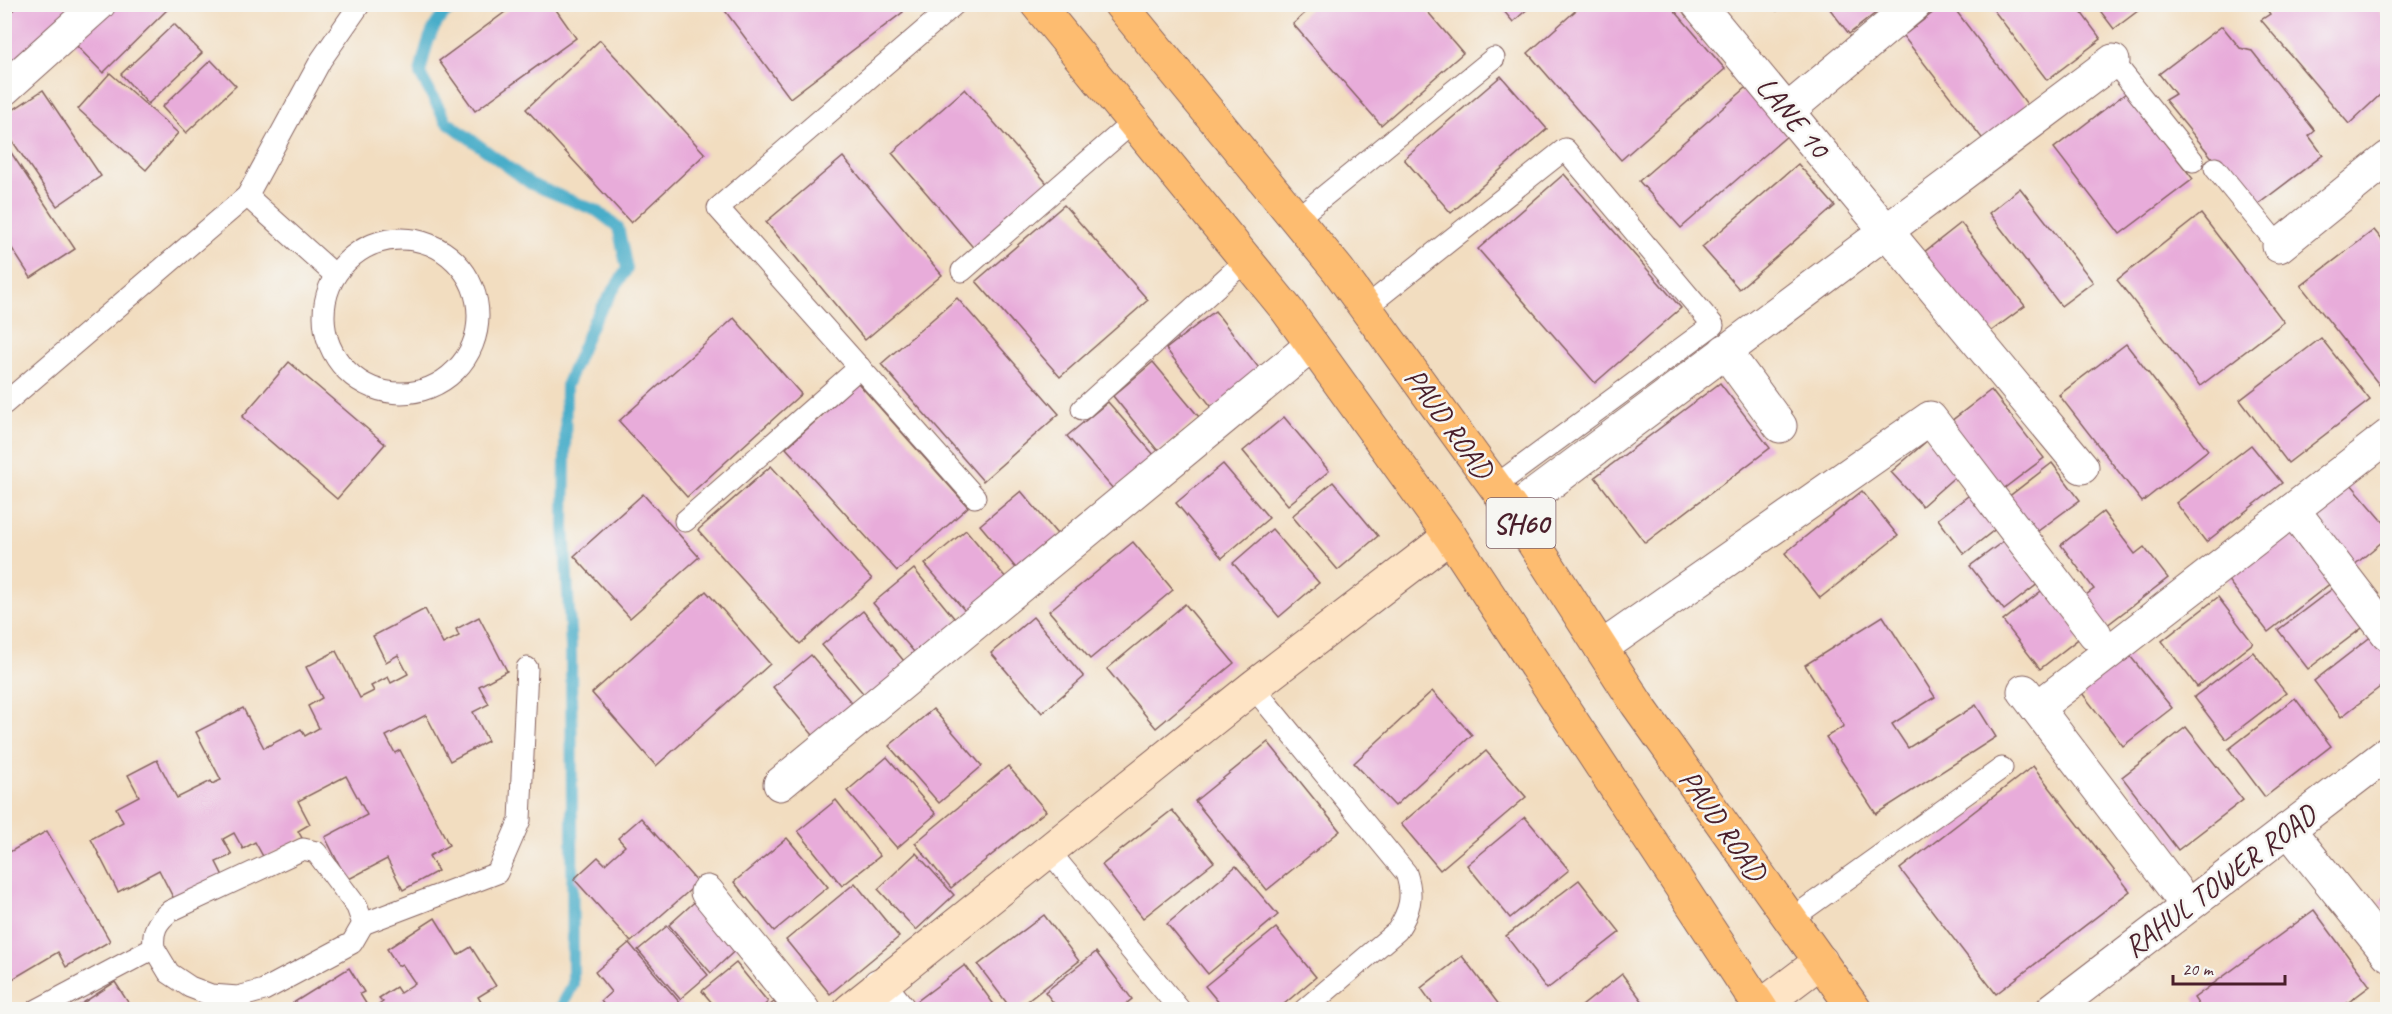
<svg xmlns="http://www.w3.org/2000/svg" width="2392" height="1014" font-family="Caveat,sans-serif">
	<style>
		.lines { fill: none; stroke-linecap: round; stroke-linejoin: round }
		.stream { stroke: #49adc9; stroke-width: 12 }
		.building { fill: #e8acda }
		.lane-casing { stroke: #85625f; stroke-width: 23 }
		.street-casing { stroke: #85625f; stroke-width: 35 }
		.secondary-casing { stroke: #85625f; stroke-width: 35 }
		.primary-casing { stroke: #85625f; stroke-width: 35 }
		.lane { stroke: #fff; stroke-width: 21 }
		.street { stroke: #fff; stroke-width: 33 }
		.secondary { stroke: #fee4c5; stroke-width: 33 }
		.primary { stroke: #fdbc6f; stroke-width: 33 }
		.labels { text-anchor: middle; stroke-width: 5; stroke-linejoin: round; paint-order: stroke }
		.shield { fill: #f6f6f2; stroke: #7e6067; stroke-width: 1.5 }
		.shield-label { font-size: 28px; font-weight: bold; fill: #4a1f2b }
		.street-label { font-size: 30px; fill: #4a1f2b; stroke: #f6f6f2 }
	</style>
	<rect width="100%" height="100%" fill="#f6f6f2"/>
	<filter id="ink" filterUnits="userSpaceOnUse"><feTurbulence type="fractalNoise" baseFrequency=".0167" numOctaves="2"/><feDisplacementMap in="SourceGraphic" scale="12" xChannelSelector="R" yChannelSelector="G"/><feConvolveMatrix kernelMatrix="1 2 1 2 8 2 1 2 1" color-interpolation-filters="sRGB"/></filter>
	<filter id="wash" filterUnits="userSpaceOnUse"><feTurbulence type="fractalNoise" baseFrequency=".008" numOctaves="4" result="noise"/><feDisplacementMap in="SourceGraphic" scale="24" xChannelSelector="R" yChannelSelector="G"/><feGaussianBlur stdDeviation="1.35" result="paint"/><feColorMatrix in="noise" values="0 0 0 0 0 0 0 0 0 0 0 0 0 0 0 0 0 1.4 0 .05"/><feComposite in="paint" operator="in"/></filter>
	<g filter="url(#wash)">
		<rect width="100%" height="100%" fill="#f2ddc0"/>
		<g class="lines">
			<path class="stream" d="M459 4C431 17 426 46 420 74L446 121 531 184 597 211 618 227 627 269 594 320 566 386 564 526 571 647 573 984 560 1010"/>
		</g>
		<g id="blocks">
			<g class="building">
				<path d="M20 4H85L4 77V18Z"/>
				<path d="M108 4H173L103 73 72 41Z"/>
				<path d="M516 4H552L576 38 475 111 439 61Z"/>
				<path d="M720 4H897L903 12 790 98Z"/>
				<path d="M1315 4H1421L1463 53 1381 125 1293 24Z"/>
				<path d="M1498 4H1533L1513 22Z"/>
				<path d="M1583 4H1669L1725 69 1621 160 1528 53Z"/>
				<path d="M1772 4H1786L1777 11Z"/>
				<path d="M1826 4H1887L1849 34Z"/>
				<path d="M1944 4H1951L2030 108 1985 142 1903 36Z"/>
				<path d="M1989 4H2075L2101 39 2047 80Z"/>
				<path d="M2095 4H2147L2114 29Z"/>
				<path d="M2263 4H2374L2388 23V100L2381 94 2349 124 2261 20 2270 14Z"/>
				<path d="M174 24 202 53 148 104 121 74Z"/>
				<path d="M2222 26 2240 48 2252 51 2315 131 2309 136 2323 155 2253 208 2165 100 2175 94 2159 74Z"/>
				<path d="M600 40 705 154 631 223 526 109Z"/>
				<path d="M211 60 236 86 186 133 162 107Z"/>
				<path d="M110 73 178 133 146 170 78 109Z"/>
				<path d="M1501 76 1547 129 1451 213 1404 159Z"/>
				<path d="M1747 87 1788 135 1681 228 1639 181Z"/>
				<path d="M965 89 1051 188 977 252 892 153Z"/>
				<path d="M43 90 101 176 57 206 4 129V116Z"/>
				<path d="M2126 93 2193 179 2120 234 2054 148Z"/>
				<path d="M4 142 75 249 31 278 4 236Z"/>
				<path d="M843 157 942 275 865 340 766 222Z"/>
				<path d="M1798 164 1835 206 1739 289 1702 247Z"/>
				<path d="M1564 174 1681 308 1595 383 1478 249Z"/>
				<path d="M2020 188 2093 282 2061 306 1989 213Z"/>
				<path d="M1064 205 1148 300 1060 377 976 281Z"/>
				<path d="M2201 214 2284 322 2200 386 2117 280Z"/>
				<path d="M1961 223 2025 306 1986 335 1923 253Z"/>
				<path d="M2374 230 2388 247V383L2381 387 2301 286Z"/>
				<path d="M957 298 1059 414 983 481 881 364Z"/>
				<path d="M1215 311 1262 372 1214 410 1166 349Z"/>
				<path d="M734 318 801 394 687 497 619 421Z"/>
				<path d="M2321 338 2370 400 2288 463 2240 400Z"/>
				<path d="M2126 344 2208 450 2142 502 2059 395Z"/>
				<path d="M289 362 385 444 337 499 242 417Z"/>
				<path d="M1153 362 1199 417 1158 451 1113 396Z"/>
				<path d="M858 383 968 507 897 571 786 448Z"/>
				<path d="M1720 383 1770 448 1645 543 1595 477Z"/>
				<path d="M1991 390 2044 458 1998 493 1946 425Z"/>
				<path d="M1108 402 1155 456 1114 490 1067 436Z"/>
				<path d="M1284 417 1329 471 1288 505 1243 451Z"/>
				<path d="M1929 439 1959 473 1922 506 1891 472Z"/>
				<path d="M2251 445 2282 483 2206 542 2176 503Z"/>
				<path d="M2052 463 2080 500 2034 534 2007 498Z"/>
				<path d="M1223 464 1269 518 1222 558 1176 503Z"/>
				<path d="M771 466 872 579 800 644 698 530Z"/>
				<path d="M2344 476 2388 527V537L2353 566 2304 508Z"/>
				<path d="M1333 482 1378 536 1338 570 1292 516Z"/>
				<path d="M1021 491 1067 546 1026 580 980 525Z"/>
				<path d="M1862 491 1898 536 1820 598 1785 553Z"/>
				<path d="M1972 493 1998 527 1964 554 1938 519Z"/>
				<path d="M643 494 699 557 630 618 574 556Z"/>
				<path d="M2103 512 2135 554 2144 547 2168 578 2102 629 2079 600 2094 589 2061 545Z"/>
				<path d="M2292 521 2336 579 2268 632 2223 574Z"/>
				<path d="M1272 529 1319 583 1279 617 1233 563Z"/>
				<path d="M966 530 1012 585 971 618 925 564Z"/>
				<path d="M2005 540 2039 583 2004 610 1970 566Z"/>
				<path d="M1133 542 1173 590 1090 659 1049 611Z"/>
				<path d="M914 569 959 624 919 658 873 603Z"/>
				<path d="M2336 586 2366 625 2308 669 2278 630Z"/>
				<path d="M2045 588 2082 636 2040 669 2003 621Z"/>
				<path d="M706 591 770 664 656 766 592 693Z"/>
				<path d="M2218 597 2253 643 2197 687 2162 641Z"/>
				<path d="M1185 604 1234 663 1156 728 1107 669Z"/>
				<path d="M425 609 443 644 459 636 456 629 479 617 507 671 479 686 489 704 473 712 488 741 450 761 426 715 386 736 395 753 400 750 449 845 429 856 438 871 403 890 387 859 347 880 325 837 367 815 346 776 298 801 310 824 298 831 302 838 264 858 255 842 243 849 234 833 223 839 232 855 216 862 224 878 176 903 159 870 118 892 91 839 123 822 116 808 139 796 128 775 157 760 177 798 211 781 212 784 221 780 196 732 243 708 264 748 301 729 305 736 319 728 308 706 322 698 306 667 336 651 360 698 374 691 371 686 388 677 391 683 408 674 398 655 386 662 373 636Z"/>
				<path d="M863 611 908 666 868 699 822 645Z"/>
				<path d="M1883 616 1935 697 1892 724 1908 748 1976 705 1996 737 1876 814 1826 737 1844 726 1805 665Z"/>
				<path d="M1033 617 1084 677 1042 713 991 653Z"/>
				<path d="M2377 632 2388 645V681L2341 717 2314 681Z"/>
				<path d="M2126 651 2172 708 2123 746 2078 688Z"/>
				<path d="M2253 652 2286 693 2226 739 2194 697Z"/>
				<path d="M811 655 856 708 817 740 773 687Z"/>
				<path d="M1432 691 1472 735 1395 806 1354 763Z"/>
				<path d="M2295 698 2331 746 2265 797 2229 749Z"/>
				<path d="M933 709 982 766 939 803 889 746Z"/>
				<path d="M2186 727 2243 800 2178 850 2122 777Z"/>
				<path d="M1268 742 1340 831 1267 890 1195 801Z"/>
				<path d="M1486 751 1526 797 1440 870 1401 824Z"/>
				<path d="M887 757 936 814 897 848 847 791Z"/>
				<path d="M1008 766 1046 811 951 888 915 843Z"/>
				<path d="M2033 766 2130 891 1996 994 1900 869Z"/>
				<path d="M836 800 880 856 842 886 798 831Z"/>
				<path d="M1172 810 1214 862 1143 918 1102 865Z"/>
				<path d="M1525 817 1569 870 1510 918 1467 865Z"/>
				<path d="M641 818 698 883 631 942 574 879 598 857 605 864 625 846 618 838Z"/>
				<path d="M47 831 110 941 66 967 58 952 11 980 4 969V870L8 868 4 855Z"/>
				<path d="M787 838 828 887 774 931 734 882Z"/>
				<path d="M916 853 954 895 916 930 878 889Z"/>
				<path d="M1236 866 1278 915 1208 974 1167 924Z"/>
				<path d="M1579 880 1620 932 1547 989 1506 936Z"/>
				<path d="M855 883 899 937 830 994 786 940Z"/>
				<path d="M2388 895V914L2378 902Z"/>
				<path d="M701 896 743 943 711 973 669 925Z"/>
				<path d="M2314 910 2370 986 2338 1010H2202L2194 998Z"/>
				<path d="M1044 915 1079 961 1016 1010H1012L978 965Z"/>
				<path d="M435 918 458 955 471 947 496 986 478 997 486 1010H371L383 1002 379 998 396 987 400 993 415 983 402 964 398 966 387 949Z"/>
				<path d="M667 926 708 975 680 999 638 950Z"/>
				<path d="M1276 928 1316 977 1277 1010H1225L1205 986Z"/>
				<path d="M629 943 686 1010H608L601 1001 611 992 595 972Z"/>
				<path d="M1096 952 1132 999 1118 1010H1059L1045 992Z"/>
				<path d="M1462 956 1503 1010H1437L1421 988Z"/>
				<path d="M736 963 768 1002 759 1010H718L702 991Z"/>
				<path d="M965 965 998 1010H915L912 1005Z"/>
				<path d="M349 968 364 992 360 994 370 1010H297L293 1003Z"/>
				<path d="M1622 974 1649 1010H1577Z"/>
				<path d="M115 982 133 1010H72Z"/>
				<path d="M774 1002 781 1010H764Z"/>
			</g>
		</g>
	</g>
	<g filter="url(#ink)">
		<use href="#blocks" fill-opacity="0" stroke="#85625f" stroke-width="1.5"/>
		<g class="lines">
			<defs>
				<g id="lane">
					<path d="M955 4 718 208 975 497"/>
					<path d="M2113 61 2193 161"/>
					<path d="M2215 168 2279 246"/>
					<path d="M247 196 335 275"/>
					<path d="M1296 219 1494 58"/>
					<circle cx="401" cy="316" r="77"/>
					<path d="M962 271 1133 122"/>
					<path d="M1365 308 1565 149 1713 325 1495 486"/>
					<path d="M4 404 247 196 321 60 360 4"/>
					<path d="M1082 409 1246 260"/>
					<path d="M685 521 860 367"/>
					<path d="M1253 687 1406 873C1414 896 1410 911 1397 931L1304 1010"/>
					<path d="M1049 851 1180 1010"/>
					<path d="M1791 919 2002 768"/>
					<path d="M363 924 497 873 520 820 527 668"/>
					<path d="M37 1010 154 948C152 930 157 922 170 911L303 849 316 852 357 907 363 924 352 943 264 990 238 997 211 995 190 987 169 973 154 948"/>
				</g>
				<g id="street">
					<path d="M1698 4 2082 467"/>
					<path d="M4 89 99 4"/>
					<path d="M1787 111 1915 4"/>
					<path d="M2279 246 2388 158"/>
					<path d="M1725 351 1780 426"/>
					<path d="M2293 510 2388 634"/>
					<path d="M1513 511 2113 61"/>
					<path d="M1601 648 1930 418 2095 634"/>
					<path d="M2024 691 2187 905"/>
					<path d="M2037 708 2388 436"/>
					<path d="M780 784 1312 345"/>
					<path d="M2288 829 2388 954"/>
					<path d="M707 892 803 1010"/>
					<path d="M879 985 899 1010"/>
					<path d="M2052 1010 2388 753"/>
				</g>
				<g id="secondary">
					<path d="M850 1010 1253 687 1450 536"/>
					<path d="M1756 1010 1821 961"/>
				</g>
				<g id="primary">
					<path d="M1037 4 1287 310 1450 536 1762 1010"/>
					<path d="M1120 4 1338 270 1513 511 1637 704 1855 1010"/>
				</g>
			</defs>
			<use href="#lane" class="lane-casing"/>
			<use href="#street" class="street-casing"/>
			<use href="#secondary" class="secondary-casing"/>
			<use href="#primary" class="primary-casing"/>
			<use href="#lane" class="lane"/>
			<use href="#street" class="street"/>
			<use href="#secondary" class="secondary"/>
			<use href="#primary" class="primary"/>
		</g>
	</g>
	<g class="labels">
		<rect class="shield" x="1486.5" y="498" width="69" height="50" rx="4.5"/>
		<g class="shield-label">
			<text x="1521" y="533">SH60</text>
		</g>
		<g class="street-label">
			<text transform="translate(1793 117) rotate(50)" y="10">LANE 10</text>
			<text transform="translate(1449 423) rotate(54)" y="10">PAUD ROAD</text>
			<text transform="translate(1723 825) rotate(55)" y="10">PAUD ROAD</text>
			<text transform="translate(2220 881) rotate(-37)" y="10">RAHUL TOWER ROAD</text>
		</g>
	</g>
	<rect width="2392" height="1014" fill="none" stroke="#f6f6f2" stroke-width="24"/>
	<path d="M2173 975v9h112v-9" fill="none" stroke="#4a1f2b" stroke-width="3"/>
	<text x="2182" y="975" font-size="18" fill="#4a1f2b" stroke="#f6f6f2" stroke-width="4.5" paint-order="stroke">20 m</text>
</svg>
